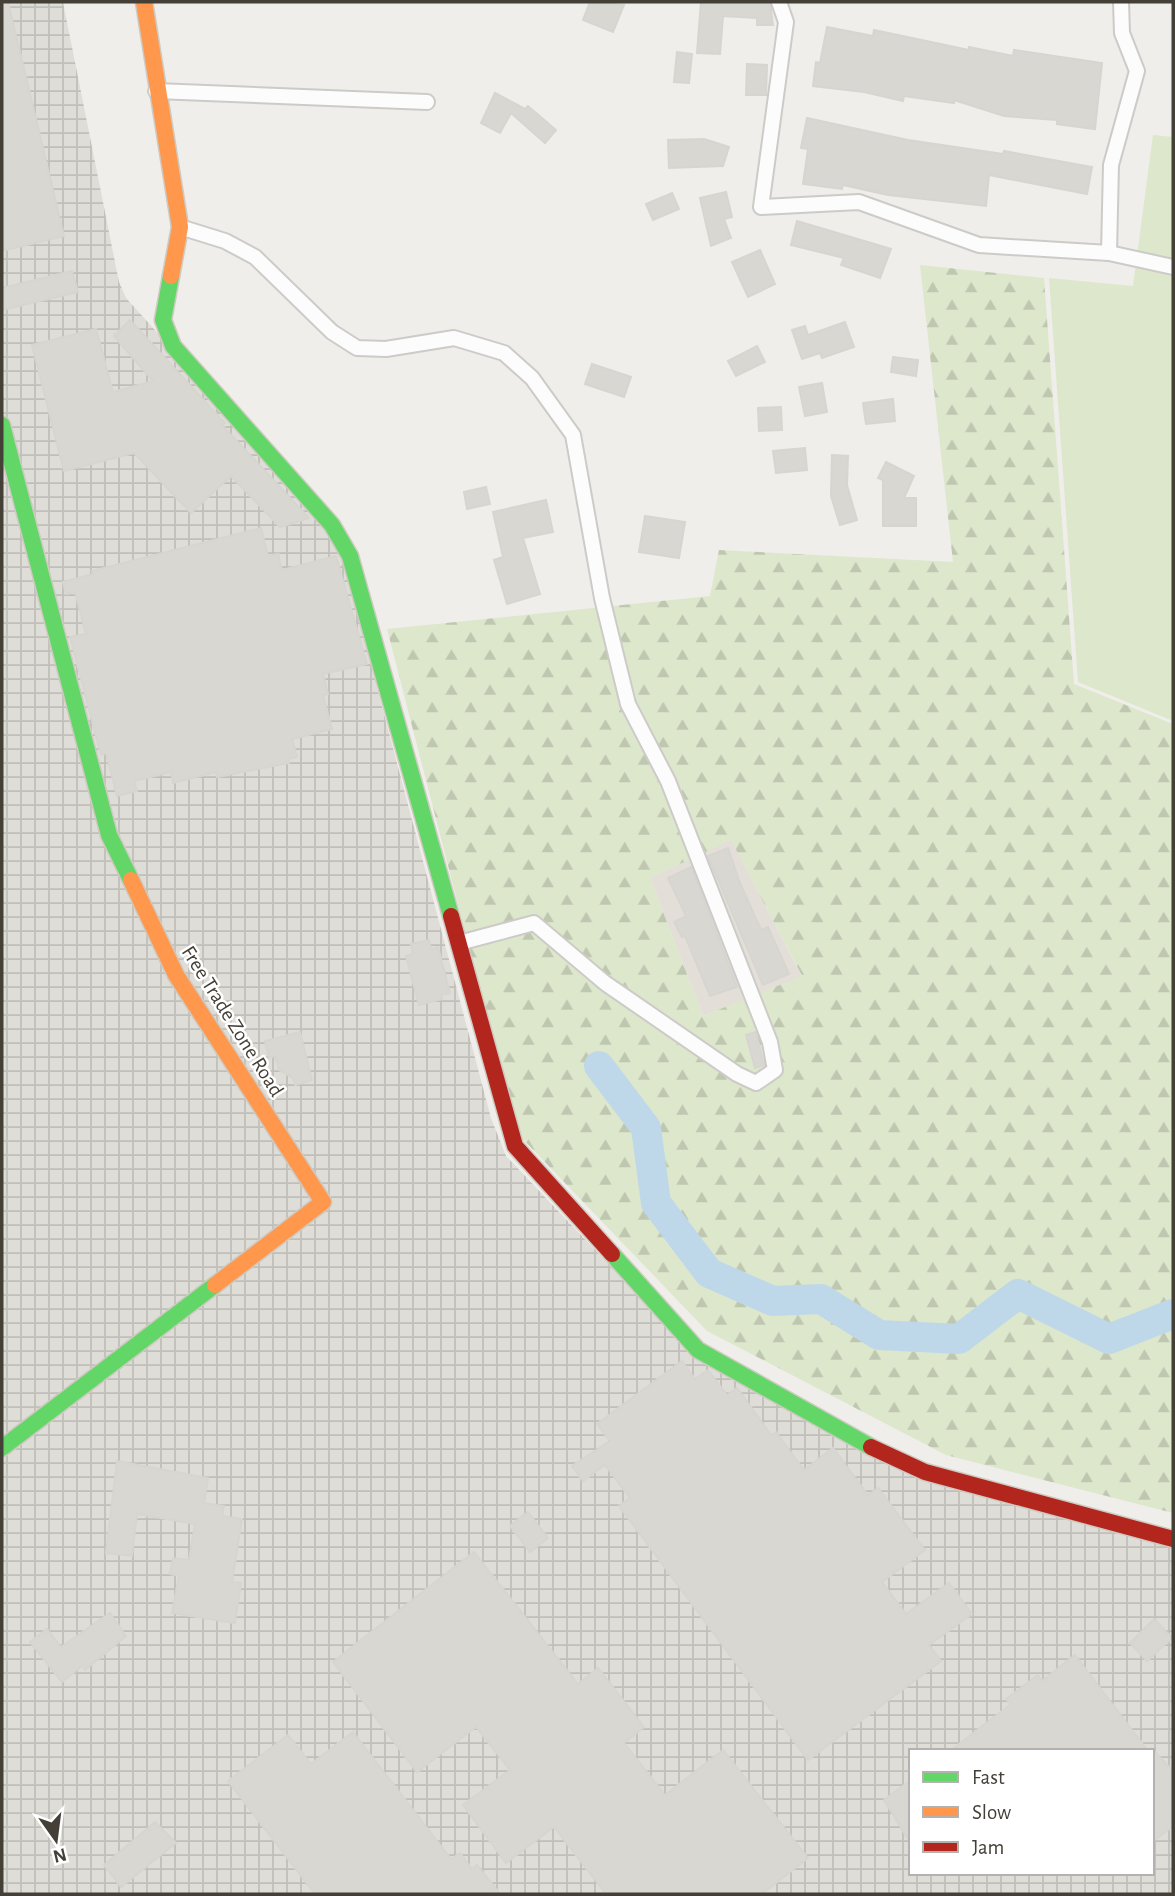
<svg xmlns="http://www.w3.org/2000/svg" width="1175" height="1896" font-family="'Alegreya Sans',sans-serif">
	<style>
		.residential { fill: #e3dfd8 }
		.industrial { fill: url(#industrial-grid); fill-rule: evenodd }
		.grass { fill: #dde7cc }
		.forest { fill: url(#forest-firs); fill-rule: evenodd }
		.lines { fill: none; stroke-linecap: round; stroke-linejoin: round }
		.river { stroke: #bed8e9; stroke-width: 30 }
		.building { fill: #d9d7d2; stroke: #d7d5d0; stroke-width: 2 }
		.street-casing { stroke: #cdcbc8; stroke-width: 18 }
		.fast-casing { stroke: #cecac1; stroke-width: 19 }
		.slow-casing { stroke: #cecac1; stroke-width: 19 }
		.jam-casing { stroke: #cecac1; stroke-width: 19 }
		.street { stroke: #fdfcfc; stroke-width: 14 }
		.fast { stroke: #63d668; stroke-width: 16 }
		.slow { stroke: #ff974d; stroke-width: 16 }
		.jam { stroke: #b3261e; stroke-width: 16 }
		.labels { text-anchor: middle; stroke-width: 5; stroke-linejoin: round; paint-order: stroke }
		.street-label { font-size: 21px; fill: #443f37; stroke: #fff }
	</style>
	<defs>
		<pattern id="industrial-grid" width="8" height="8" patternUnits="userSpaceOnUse" patternTransform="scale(1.75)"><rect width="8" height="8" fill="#dfddd8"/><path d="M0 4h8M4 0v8" fill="none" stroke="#c1bfba"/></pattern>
		<pattern id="forest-firs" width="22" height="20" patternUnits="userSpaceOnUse" patternTransform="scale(1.75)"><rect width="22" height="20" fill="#dde7cc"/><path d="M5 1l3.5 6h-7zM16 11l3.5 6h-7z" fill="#bfc7b0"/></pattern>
	</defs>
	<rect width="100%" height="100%" fill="#efeeea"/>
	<path class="residential" d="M731 839 802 977 703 1016 650 878Z"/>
	<path class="industrial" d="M2 2H63L119 282 126 298 335 529 491 1118 506 1156 672 1331 937 1475 1173 1536V1894H2ZM911 1751H1152V1873H911Z"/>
	<path class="grass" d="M1153 135 1173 137V721L1078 682 1049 278 1133 286Z"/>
	<path class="forest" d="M920 265 1044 278 1074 684 1173 724V1513L946 1455 707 1331 517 1133 387 629 710 596 719 550 953 562ZM731 840 802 976 703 1016 650 878Z"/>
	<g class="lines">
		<path class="river" d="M599 1066 646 1128 656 1203 709 1273 773 1301 821 1299 879 1335 959 1339 1018 1294 1109 1339 1173 1314"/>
	</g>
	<g class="building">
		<path d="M2 2H8L64 236 2 251Z"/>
		<path d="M590 2 624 5 613 32 583 20Z"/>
		<path d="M701 2H770L773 25H757V18L723 16 720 54 697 53Z"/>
		<path d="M827 27 873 36 874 30 969 50V47L1013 56 1014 50 1102 63 1095 129 1057 124V120L1004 116 954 100V103L904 96 903 101 864 92 813 86 816 62 820 63Z"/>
		<path d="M677 52 692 54 689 83 674 82Z"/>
		<path d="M747 64 767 65 766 95H746Z"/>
		<path d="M495 93 525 109 528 106 556 130 545 143 511 113 500 133 481 123Z"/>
		<path d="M807 118 908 140 1003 154 1004 151 1092 167 1087 194 989 175 986 206 888 195 843 185 842 189 803 184 808 149 801 148Z"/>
		<path d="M704 139 729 147 723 166 669 168 668 140Z"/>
		<path d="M726 192 732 217 724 219 731 238 711 246 700 198Z"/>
		<path d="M672 193 679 209 653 220 646 204Z"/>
		<path d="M797 221 891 249 880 278 841 265 844 258 791 245Z"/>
		<path d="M760 250 775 284 748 297 732 262Z"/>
		<path d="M72 271 78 292 2 310V288Z"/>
		<path d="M130 320 225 423 222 425 309 518 280 527 231 476 191 513 134 453 64 471 32 345 96 329 113 392 153 381 114 336Z"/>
		<path d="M845 322 854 347 822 358 820 353 802 359 792 330 805 326 808 335Z"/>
		<path d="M757 346 765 362 736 376 728 361Z"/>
		<path d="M893 357 918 360 916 376 891 372Z"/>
		<path d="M592 364 631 377 624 397 585 384Z"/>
		<path d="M822 383 827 412 805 416 799 387Z"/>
		<path d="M893 399 895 421 866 424 863 403Z"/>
		<path d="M781 407 782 430 759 431 758 408Z"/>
		<path d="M805 448 807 470 776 473 773 451Z"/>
		<path d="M832 455 848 456 847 485 857 520 840 525 831 496Z"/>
		<path d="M886 462 914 476 904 498H916V526H883V480L878 478Z"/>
		<path d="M486 487 490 504 467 509 464 492Z"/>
		<path d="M546 500 553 532 523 538 540 594 507 604 494 560 503 557 493 512Z"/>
		<path d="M645 516 685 522 679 558 639 552Z"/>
		<path d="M261 528 268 556 278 554 282 570 336 556 367 664 323 674 328 694 323 695 332 729 292 739 297 757 288 759 289 763 217 777 216 772 173 783 171 772 134 781 137 791 117 796 106 753 101 755 70 637 86 634 75 592 66 594 63 582 93 574 92 571Z"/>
		<path d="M728 848 740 883 761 930 768 927 789 974 763 985 708 856Z"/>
		<path d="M691 867 737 987 710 996 685 936 682 937 674 922 686 916 668 878Z"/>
		<path d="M429 940 431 949 438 947 450 993 441 995 442 999 419 1005 406 956 413 954 411 944Z"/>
		<path d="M300 1032 312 1080 295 1085 293 1078 279 1070 275 1056 269 1058 265 1041Z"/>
		<path d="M756 1032 764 1065 755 1068 746 1035Z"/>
		<path d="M682 1361 695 1379 708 1370 727 1395 737 1388 771 1435 776 1432 804 1470 833 1448 868 1495 878 1488 925 1550 882 1582 906 1614 949 1583 972 1614 929 1645 941 1661 808 1760 619 1506 630 1498 605 1465 583 1481 572 1466 610 1441 597 1424Z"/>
		<path d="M117 1461 208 1478 204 1503 224 1506 222 1516 242 1519 232 1582 241 1583 235 1623 172 1613 179 1576 170 1574 173 1558 189 1560 195 1524 137 1514 132 1556 106 1553Z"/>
		<path d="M528 1512 548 1538 530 1552 510 1526Z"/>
		<path d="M474 1552 578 1684 598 1668 644 1727 624 1743 665 1795 723 1750 808 1858 762 1894H606L554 1827 506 1863 463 1805 510 1770 476 1727 417 1772 333 1662Z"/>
		<path d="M110 1613 126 1636 85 1670 82 1666 62 1682 30 1642 47 1629 61 1647Z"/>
		<path d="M1154 1619 1172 1638 1147 1661 1130 1643Z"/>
		<path d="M1075 1655 1148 1751H950L1011 1704 1006 1699 1038 1675 1042 1681Z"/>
		<path d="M353 1732 451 1859 460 1853 472 1869 477 1865 500 1894H315L228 1781 288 1735 311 1764Z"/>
		<path d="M1152 1749 1173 1771V1826L1152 1842Z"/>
		<path d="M911 1780V1844L884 1800Z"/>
		<path d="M155 1822 176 1843 121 1887 104 1865Z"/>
	</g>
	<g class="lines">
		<defs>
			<g id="street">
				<path d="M779 2 786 22 761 207 859 202 979 245 1109 253 1111 165 1137 71 1122 33 1121 2"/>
				<path d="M156 91 427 102"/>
				<path d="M180 227 225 241 255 257 332 332 357 348 386 349 454 338 504 353 532 378 573 435 602 598 628 704 668 781 770 1042 775 1070 756 1083 737 1074 605 983 534 923 459 943"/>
				<path d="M1109 253 1173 267"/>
			</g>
			<g id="fast">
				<path d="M171 276 163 320 173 346 332 525 350 556 451 916"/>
				<path d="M2 425 109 835 131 880"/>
				<path d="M612 1254 698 1350 871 1447"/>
				<path d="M2 1448 215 1285"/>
			</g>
			<g id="slow">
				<path d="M144 2 180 227 171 276"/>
				<path d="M131 880 176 975 323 1202 215 1285"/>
			</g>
			<g id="jam">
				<path d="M451 916 515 1146 612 1254"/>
				<path d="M871 1447 925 1472 1173 1539"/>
			</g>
		</defs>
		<use href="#street" class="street-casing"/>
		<use href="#fast" class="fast-casing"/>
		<use href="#slow" class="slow-casing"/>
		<use href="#jam" class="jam-casing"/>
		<use href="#street" class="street"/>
		<use href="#fast" class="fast"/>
		<use href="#slow" class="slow"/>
		<use href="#jam" class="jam"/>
	</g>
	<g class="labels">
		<g class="street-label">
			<text transform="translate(233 1021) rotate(58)" y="7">Free Trade Zone Road</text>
		</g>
	</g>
	<rect width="1175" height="1896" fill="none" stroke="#443f37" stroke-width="7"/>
	<rect x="909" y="1749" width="245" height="126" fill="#ffffff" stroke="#b4b2af" stroke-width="2"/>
	<rect x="923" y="1772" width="35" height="10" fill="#63d668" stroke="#b4b2af" stroke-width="2"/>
	<text x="972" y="1784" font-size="21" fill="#443f37">Fast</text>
	<rect x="923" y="1807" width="35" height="10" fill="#ff974d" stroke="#b4b2af" stroke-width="2"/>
	<text x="972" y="1819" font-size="21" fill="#443f37">Slow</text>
	<rect x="923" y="1842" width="35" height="10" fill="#b3261e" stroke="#b4b2af" stroke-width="2"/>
	<text x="972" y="1854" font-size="21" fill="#443f37">Jam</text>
	<g transform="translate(56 1840) rotate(166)" stroke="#ffffff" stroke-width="5" paint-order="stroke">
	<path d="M0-5L12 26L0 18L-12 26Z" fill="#443f37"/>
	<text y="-10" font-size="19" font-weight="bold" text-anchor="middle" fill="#443f37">N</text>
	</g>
</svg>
